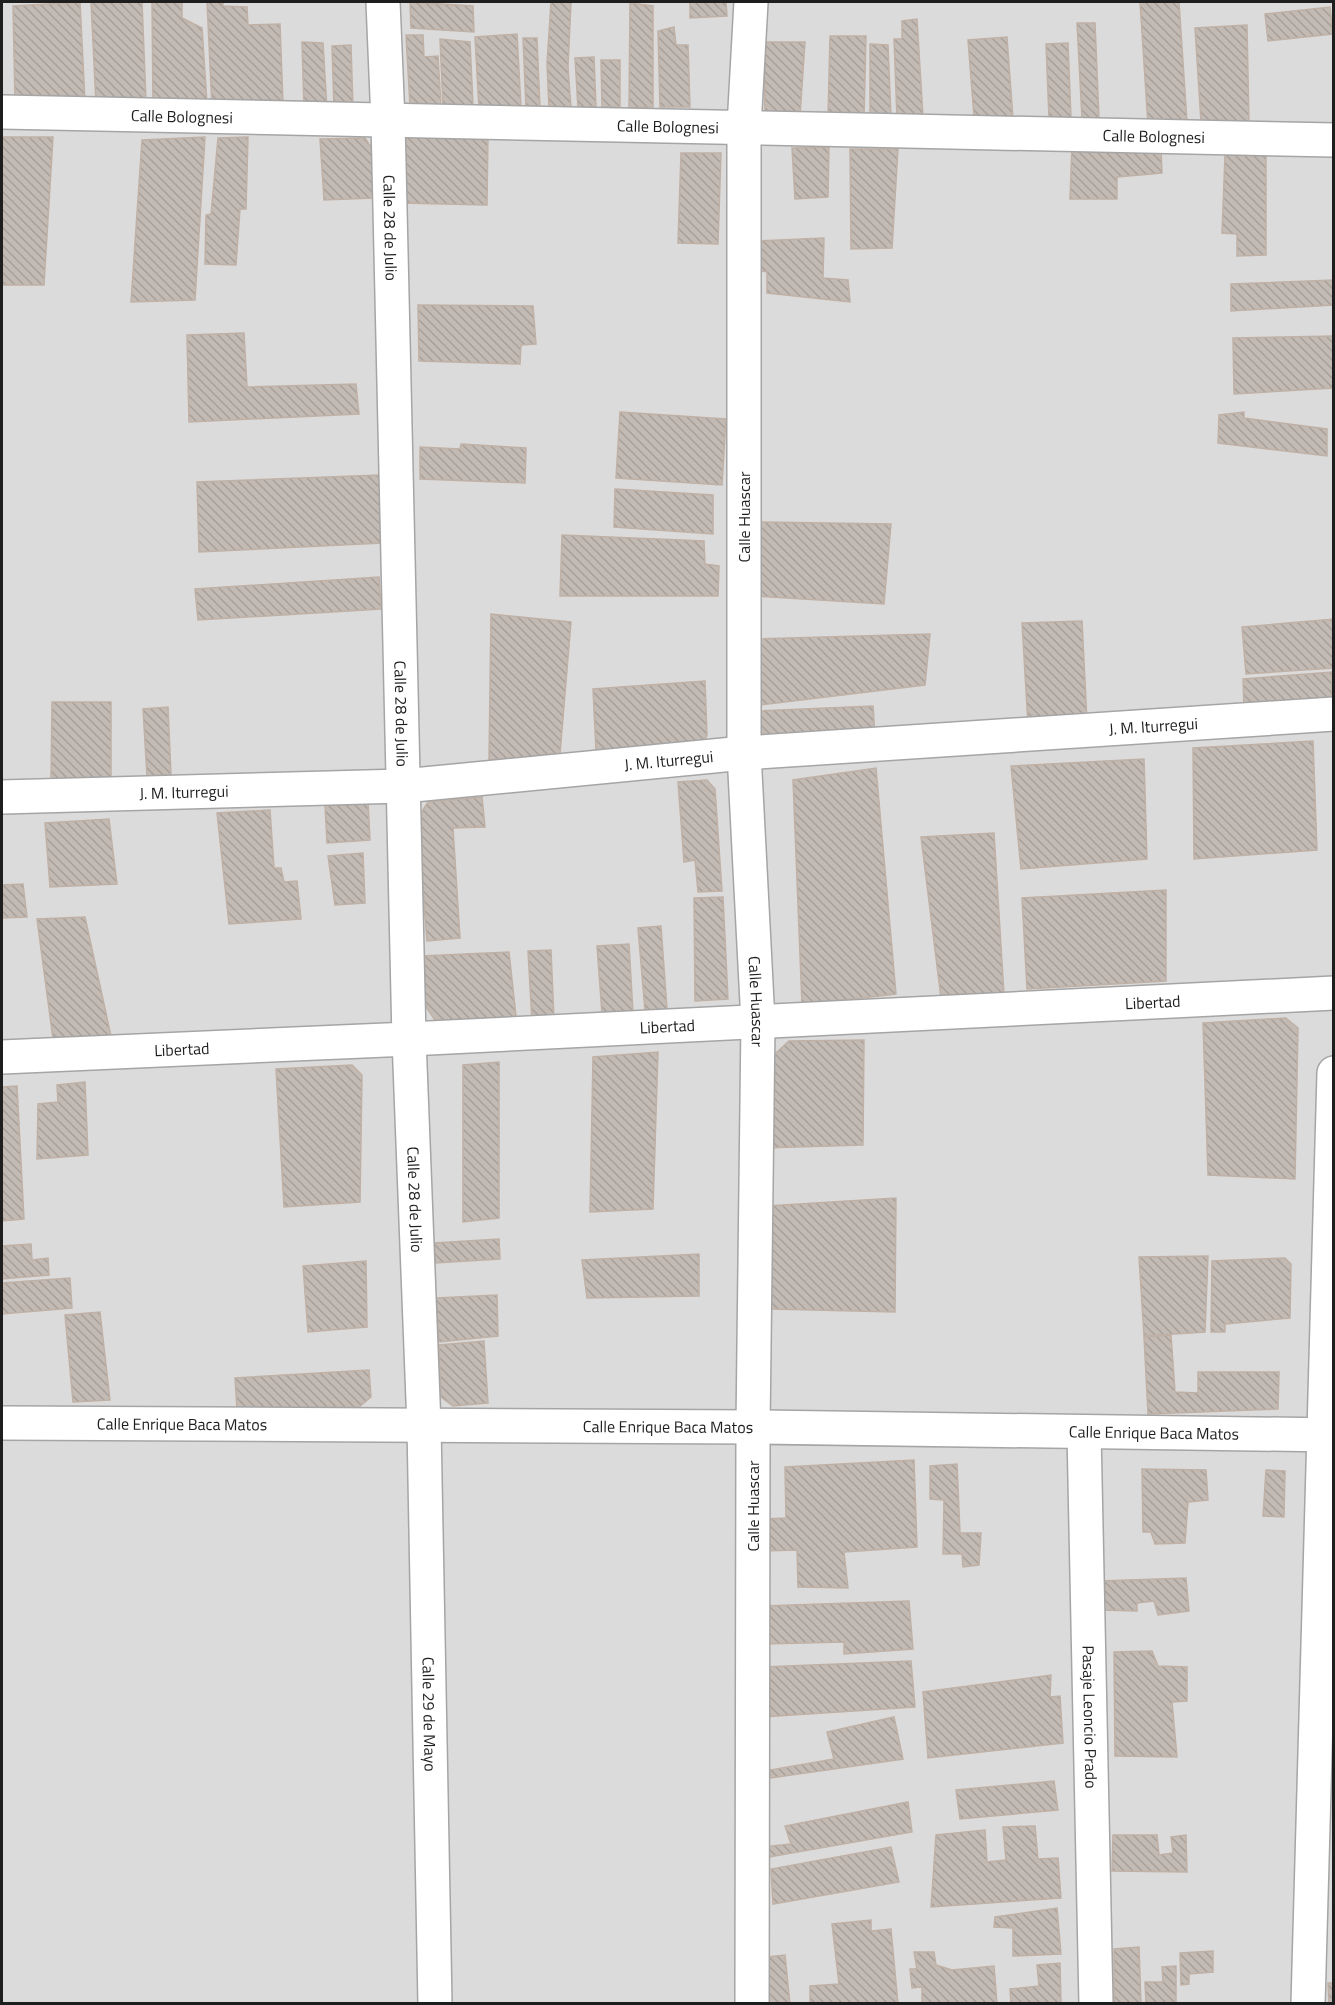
<svg xmlns="http://www.w3.org/2000/svg" width="1335" height="2005" font-family="'Titillium Web',sans-serif">
	<style>
		.residential { fill: #dcdbdb }
		.building { fill: url(#building-back-hatch); stroke: #c0b1a6; stroke-width: 1.5 }
		.lines { fill: none; stroke-linecap: round; stroke-linejoin: round }
		.minor-casing { stroke: #a5a5a5; stroke-width: 36 }
		.minor { stroke: #fff; stroke-width: 33 }
		.labels { text-anchor: middle; stroke-width: 4.5; stroke-linejoin: round; paint-order: stroke }
		.street-label { font-size: 16px; fill: #1e1e1e; stroke: #fff }
	</style>
	<defs>
		<pattern id="building-back-hatch" width="6" height="6" patternUnits="userSpaceOnUse" patternTransform="scale(1.5)"><rect width="6" height="6" fill="#c3bab3"/><path d="M-1 5l2 2M0 0l6 6M5-1l2 2" fill="none" stroke="#a79f9a"/></pattern>
	</defs>
	<rect width="100%" height="100%" fill="#eeebe4"/>
	<rect class="residential" x="2" y="2" width="1331" height="2001"/>
	<g class="building">
		<path d="M80 2 85 102 15 101 13 6Z"/>
		<path d="M91 2H142L146 101 96 104Z"/>
		<path d="M152 2H182V18L202 28 207 104 153 105Z"/>
		<path d="M207 2H223V6L247 7 248 25 280 24 283 104 212 107Z"/>
		<path d="M410 2 473 6 474 32 411 28Z"/>
		<path d="M551 2H571L568 67 571 108 549 109 547 64Z"/>
		<path d="M690 2H726L727 16 690 18Z"/>
		<path d="M1140 2H1179L1187 122 1148 125Z"/>
		<path d="M630 3 653 6V107L629 108Z"/>
		<path d="M1330 7 1333 34 1268 41 1265 14Z"/>
		<path d="M917 19 923 117 897 118 894 39H902V21Z"/>
		<path d="M1077 23H1095L1099 118 1082 119Z"/>
		<path d="M1247 25 1249 123 1201 122 1195 28Z"/>
		<path d="M674 27 676 45H688L690 107H660L658 31Z"/>
		<path d="M517 34 521 107 479 109 475 37Z"/>
		<path d="M406 35H423L424 57 438 56 441 106H410Z"/>
		<path d="M830 36H866L864 118 828 117Z"/>
		<path d="M1007 37 1013 119 974 117 968 40Z"/>
		<path d="M523 38H537L540 108H526Z"/>
		<path d="M440 39 470 42 473 105 443 106Z"/>
		<path d="M302 42 323 43 327 109H304Z"/>
		<path d="M764 42H805L800 116H765Z"/>
		<path d="M1068 43 1071 118H1049L1046 44Z"/>
		<path d="M870 44 888 45 891 117H870Z"/>
		<path d="M351 45 353 108 334 109 332 46Z"/>
		<path d="M594 57 596 107 578 108 575 58Z"/>
		<path d="M601 60H620V107H602Z"/>
		<path d="M399 135 488 137 487 205 400 203Z"/>
		<path d="M2 137H53L44 285H2Z"/>
		<path d="M205 137 195 300 131 302 142 140Z"/>
		<path d="M248 137 246 209H240L236 265 205 264 206 215 211 214 218 138Z"/>
		<path d="M365 138 373 150 374 198 324 200 320 139Z"/>
		<path d="M1072 145 1161 149 1162 173 1117 177V199H1070Z"/>
		<path d="M829 147 828 197 795 199 792 148Z"/>
		<path d="M850 149H898L892 248 851 249Z"/>
		<path d="M681 153H721L718 244 678 243Z"/>
		<path d="M1266 154V255L1237 256V234L1222 233 1225 155Z"/>
		<path d="M824 238 823 278 848 280 850 302 767 293V272L756 270 758 241Z"/>
		<path d="M1334 280V305L1231 311V284Z"/>
		<path d="M418 305 533 306 536 344 521 345 520 364 419 361Z"/>
		<path d="M244 333 247 387 356 384 359 414 189 422 187 335Z"/>
		<path d="M1334 336V388L1234 394 1233 338Z"/>
		<path d="M620 412 726 419 722 485 616 478Z"/>
		<path d="M1244 412V418L1327 429V456L1218 443 1219 415Z"/>
		<path d="M461 444 526 448 525 483 420 479V447L460 449Z"/>
		<path d="M380 475 383 543 199 552 197 482Z"/>
		<path d="M615 489 713 495V534L614 527Z"/>
		<path d="M759 522 891 524 884 604 755 596Z"/>
		<path d="M562 535 704 541 705 564 719 566 718 596H560Z"/>
		<path d="M379 577 381 609 198 620 195 589Z"/>
		<path d="M491 614 571 622 560 754 489 760Z"/>
		<path d="M1334 619 1333 668 1246 674 1242 627Z"/>
		<path d="M1082 621 1087 721 1028 725 1022 623Z"/>
		<path d="M930 634 925 685 759 705 751 639Z"/>
		<path d="M1332 672V694L1326 701 1244 709 1243 679Z"/>
		<path d="M705 681 707 735 702 746 596 751 593 689Z"/>
		<path d="M52 702H111V780H51Z"/>
		<path d="M873 706 875 736 762 747 758 711Z"/>
		<path d="M168 707 171 775 147 776 143 709Z"/>
		<path d="M1313 741 1317 850 1194 859 1193 748Z"/>
		<path d="M1144 759 1147 859 1021 869 1011 766Z"/>
		<path d="M876 768 896 994 802 1005 793 780Z"/>
		<path d="M707 780 715 789 722 891 698 892 695 860 684 862 678 782Z"/>
		<path d="M482 797 485 827 453 828 460 938 427 941 417 819 428 802Z"/>
		<path d="M368 801 370 840 327 843 325 805Z"/>
		<path d="M270 810 274 868H281L284 882 297 881 301 919 229 924 217 813Z"/>
		<path d="M109 819 117 884 50 887 45 823Z"/>
		<path d="M994 833 1004 995 941 998 921 837Z"/>
		<path d="M363 853 365 903 335 905 328 856Z"/>
		<path d="M23 884 27 917 2 918V885Z"/>
		<path d="M1166 890V981L1027 989 1022 898Z"/>
		<path d="M723 897 728 999 695 1001 694 898Z"/>
		<path d="M85 917 111 1036 53 1039 37 919Z"/>
		<path d="M661 926 667 1009 645 1011 638 928Z"/>
		<path d="M629 944 633 1013 602 1014 597 946Z"/>
		<path d="M551 950 554 1020 532 1022 528 951Z"/>
		<path d="M509 952 516 1016 437 1023 426 1007 421 956Z"/>
		<path d="M1286 1018 1298 1028 1295 1179 1208 1175 1203 1023Z"/>
		<path d="M864 1040 863 1145 764 1148 765 1063 789 1041Z"/>
		<path d="M658 1052 653 1209 590 1212 593 1057Z"/>
		<path d="M499 1062V1218L463 1222V1065Z"/>
		<path d="M352 1065 362 1075 360 1202 284 1207 276 1069Z"/>
		<path d="M85 1082 88 1155 37 1159 38 1104 58 1102 57 1085Z"/>
		<path d="M17 1086 24 1219 2 1221V1087Z"/>
		<path d="M896 1198 895 1312 771 1309 767 1206Z"/>
		<path d="M499 1239 500 1259 435 1263 434 1243Z"/>
		<path d="M31 1244 32 1260 48 1258 49 1275 2 1279V1246Z"/>
		<path d="M699 1254V1296L587 1298 582 1260Z"/>
		<path d="M1208 1256 1205 1332 1144 1336 1139 1257Z"/>
		<path d="M1285 1258 1291 1264 1290 1318 1225 1324V1332H1211L1212 1261Z"/>
		<path d="M366 1261 367 1327 308 1332 303 1266Z"/>
		<path d="M70 1278 72 1308 2 1314V1283Z"/>
		<path d="M497 1295 498 1336 439 1342 436 1298Z"/>
		<path d="M100 1312 110 1400 73 1402 65 1315Z"/>
		<path d="M1171 1335 1175 1392 1198 1393V1372H1279L1278 1409 1148 1414 1144 1337Z"/>
		<path d="M484 1341 488 1403 453 1406 441 1397 439 1345Z"/>
		<path d="M369 1370 371 1397 359 1407 237 1409 235 1378Z"/>
		<path d="M914 1460 917 1547 844 1552 848 1588 798 1587 797 1550 764 1551 763 1519 786 1518 785 1467Z"/>
		<path d="M957 1464 960 1533H981L979 1565 963 1567 962 1554H943L944 1500 930 1499V1466Z"/>
		<path d="M1142 1469 1206 1470 1208 1500 1188 1502 1185 1543 1155 1544 1151 1532H1143Z"/>
		<path d="M1266 1470 1285 1471 1284 1517 1263 1516Z"/>
		<path d="M1186 1578 1189 1611 1158 1615 1154 1601 1137 1603V1611L1100 1610V1581Z"/>
		<path d="M909 1601 913 1649 844 1654V1642L765 1644 762 1606Z"/>
		<path d="M1152 1651 1158 1666 1187 1667V1701L1172 1702 1177 1757 1115 1756 1114 1652Z"/>
		<path d="M911 1661 915 1707 761 1717 759 1667Z"/>
		<path d="M1051 1675 1050 1697 1060 1696 1063 1743 928 1758 923 1692Z"/>
		<path d="M894 1717 903 1759 771 1778 770 1770 834 1759 827 1732Z"/>
		<path d="M1327 1745H1334V1783L1329 1784Z"/>
		<path d="M1054 1781 1058 1810 960 1819 956 1790Z"/>
		<path d="M908 1802 912 1832 764 1858 762 1847 791 1844 785 1826Z"/>
		<path d="M1035 1826 1038 1859 1058 1858 1061 1898 931 1907 936 1835 985 1830 987 1862 1006 1860 1003 1827Z"/>
		<path d="M1113 1835H1157L1159 1855 1173 1853 1171 1837 1186 1835 1187 1872 1112 1871Z"/>
		<path d="M891 1847 899 1882 773 1904 771 1869Z"/>
		<path d="M1057 1908 1061 1954 1013 1956V1928L994 1927 995 1917Z"/>
		<path d="M871 1920V1931L891 1929 898 2004H810V1986L839 1984 832 1924Z"/>
		<path d="M1139 1947 1141 2004H1114V1949Z"/>
		<path d="M1213 1951V1972L1189 1974V1984L1181 1985 1180 1953Z"/>
		<path d="M914 1952H934L936 1965 952 1970 994 1966 997 2004H922V1987L912 1988 910 1969H917Z"/>
		<path d="M785 1955 790 2004H758L756 1958Z"/>
		<path d="M1060 1963 1061 2004H1011L1010 1989 1039 1986 1037 1965Z"/>
		<path d="M1176 1966V2004H1146L1145 1982H1163L1162 1967Z"/>
		<path d="M1328 1983H1334V2004H1329Z"/>
	</g>
	<g class="lines">
		<defs>
			<g id="minor">
				<path id="s1" d="M383 2 388 121 409 1039 424 1426 435 2004"/>
				<path id="s2" d="M751 2 744 127V753L758 1022 753 1427 752 2004"/>
				<path id="s3" d="M2 112C445 123 890 130 1334 140"/>
				<path id="s4" d="M2 797 403 786 744 753 1334 714"/>
				<path id="s5" d="M2 1057 409 1039 1334 993"/>
				<path id="s6" d="M2 1423 753 1427 1334 1435"/>
				<path id="s7" d="M1084 1432 1096 2004"/>
				<path d="M1308 2004 1334 1073"/>
			</g>
		</defs>
		<use href="#minor" class="minor-casing"/>
		<use href="#minor" class="minor"/>
	</g>
	<g class="labels">
		<g class="street-label">
			<text dy="6" stroke="none"><textPath href="#s3" startOffset="180">Calle Bolognesi</textPath></text>
			<text dy="6" stroke="none"><textPath href="#s3" startOffset="666">Calle Bolognesi</textPath></text>
			<text dy="6" stroke="none"><textPath href="#s3" startOffset="1152">Calle Bolognesi</textPath></text>
			<text dy="6" stroke="none"><textPath href="#s1" startOffset="226">Calle 28 de Julio</textPath></text>
			<text transform="translate(744 517) rotate(-90)" y="6">Calle Huascar</text>
			<text dy="6" stroke="none"><textPath href="#s1" startOffset="712">Calle 28 de Julio</textPath></text>
			<text dy="6" stroke="none"><textPath href="#s4" startOffset="1154">J. M. Iturregui</textPath></text>
			<text dy="6" stroke="none"><textPath href="#s4" startOffset="668">J. M. Iturregui</textPath></text>
			<text dy="6" stroke="none"><textPath href="#s4" startOffset="182">J. M. Iturregui</textPath></text>
			<text dy="6" stroke="none"><textPath href="#s2" startOffset="1000">Calle Huascar</textPath></text>
			<text dy="6" stroke="none"><textPath href="#s5" startOffset="1152">Libertad</textPath></text>
			<text dy="6" stroke="none"><textPath href="#s5" startOffset="666">Libertad</textPath></text>
			<text dy="6" stroke="none"><textPath href="#s5" startOffset="180">Libertad</textPath></text>
			<text dy="6" stroke="none"><textPath href="#s1" startOffset="1198">Calle 28 de Julio</textPath></text>
			<text dy="6" stroke="none"><textPath href="#s6" startOffset="180">Calle Enrique Baca Matos</textPath></text>
			<text dy="6" stroke="none"><textPath href="#s6" startOffset="666">Calle Enrique Baca Matos</textPath></text>
			<text dy="6" stroke="none"><textPath href="#s6" startOffset="1152">Calle Enrique Baca Matos</textPath></text>
			<text transform="translate(753 1506) rotate(-90)" y="6">Calle Huascar</text>
			<text dy="6" stroke="none"><textPath href="#s1" startOffset="1713">Calle 29 de Mayo</textPath></text>
			<text dy="6" stroke="none"><textPath href="#s7" startOffset="285">Pasaje Leoncio Prado</textPath></text>
		</g>
	</g>
	<rect width="1335" height="2005" fill="none" stroke="#1e1e1e" stroke-width="6"/>
</svg>
